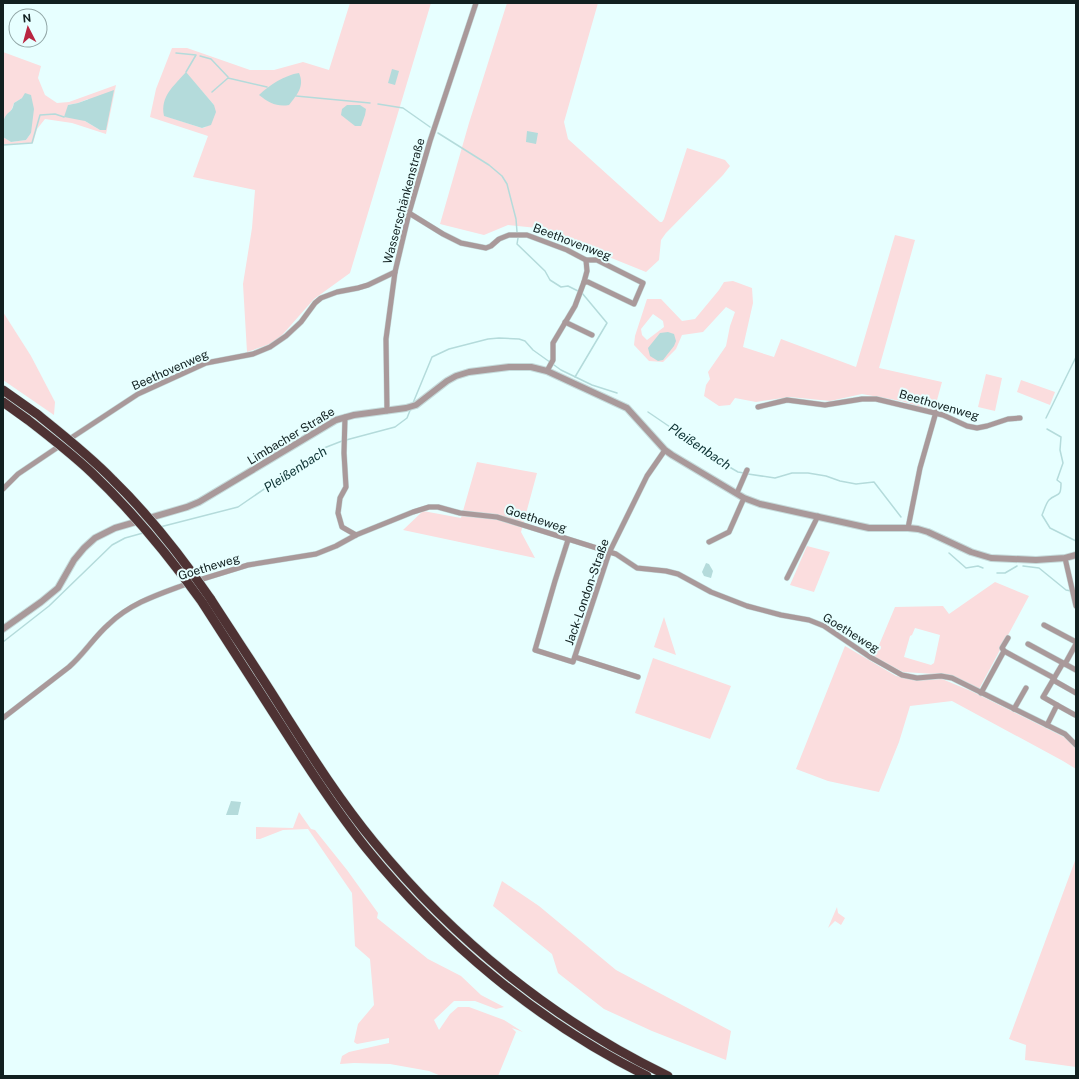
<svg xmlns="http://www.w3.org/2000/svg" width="1079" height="1079" font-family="'Public Sans',sans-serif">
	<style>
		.green { fill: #fbddde; fill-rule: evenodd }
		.water { fill: #b4dbdb }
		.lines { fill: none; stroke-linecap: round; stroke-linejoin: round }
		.stream { stroke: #b4dbdb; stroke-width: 1.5 }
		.minor-casing { stroke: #c5dbdb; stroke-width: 6 }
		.tertiary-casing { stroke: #c5dbdb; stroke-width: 8 }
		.motorway-casing { stroke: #c5dbdb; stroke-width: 10 }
		.minor { stroke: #a9999a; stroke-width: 5 }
		.tertiary { stroke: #a9999a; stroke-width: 6 }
		.motorway { stroke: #4e3233; stroke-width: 9 }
		.motorway-bridge-casing { stroke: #c5dbdb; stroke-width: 10; stroke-linecap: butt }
		.motorway-bridge { stroke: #4e3233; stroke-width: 9 }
		.labels { text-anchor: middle; stroke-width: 4; stroke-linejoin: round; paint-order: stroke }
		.street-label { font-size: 12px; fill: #112020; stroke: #e7ffff }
		.water-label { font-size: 13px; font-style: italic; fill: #0c3233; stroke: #e7ffff }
	</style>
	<rect width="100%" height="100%" fill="#e7ffff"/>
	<g class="green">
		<path d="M350 3H431L350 273 314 299 276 342 247 352 243 284 252 228 255 190 193 177 208 136 150 117 156 89 172 48H187L250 70H274L303 62 329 70ZM186 73 214 105 206 127 202 128 165 116Z"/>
		<path d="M507 3H598L564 122 568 139 660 222H662L664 219 687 148 725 160 730 166 723 175 666 233 661 240 659 260 646 272 537 228 508 225 484 235 440 224 469 123Z"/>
		<path d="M3 52 41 66 38 78 45 95 57 103 69 102 116 85 106 134 72 123 45 119 37 129 33 143 3 145V137L11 142 26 140 31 133 22 98 14 103C12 112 6 115 3 123ZM88 99 100 130 85 121 68 105 78 103Z"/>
		<path d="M895 235 915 240 879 368 942 382 934 411 901 401 862 394 830 401 790 397 756 402 735 398 730 405 719 406 704 396 706 385 710 379 708 372 726 346 730 326 735 312 726 307 703 332 682 335 676 349 663 362 649 361 634 345 635 336 647 299H661L682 321 695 319 719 290 724 282 733 281 752 288 753 303 743 347 774 357 781 339 856 367ZM653 314 663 321 664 327 647 340 642 335 641 329Z"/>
		<path d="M3 312 31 356 55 402 54 415 3 380Z"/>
		<path d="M986 374 1002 378 995 411 978 407Z"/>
		<path d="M1021 380 1055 392 1050 405 1017 392Z"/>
		<path d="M477 462 537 473 521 532 535 558 403 530 423 511 461 518Z"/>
		<path d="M807 546 830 552 814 592 790 585Z"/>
		<path d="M995 582 1029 596 979 689 951 675 903 672 874 657 895 607 943 606 949 614ZM915 628 940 635 934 663 931 665 904 657 910 636 912 635Z"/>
		<path d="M664 617 676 655 654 647Z"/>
		<path d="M845 646 896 676 920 680 942 679 971 691 1068 739 1076 749V769L1063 761 952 701 910 706 899 742 879 792 828 781 796 769Z"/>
		<path d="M653 658 731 686 710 739 635 713Z"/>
		<path d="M299 812 311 829 315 830 347 870 378 913 377 918 428 959 461 976 481 995 504 1007 496 1009 475 1001H454L434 1020 439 1030 450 1014 458 1007H469L504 1020 523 1032 512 1028 516 1032 498 1076H441L429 1071 390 1064 354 1063 340 1064 342 1056 349 1052 389 1043V1038L357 1044 354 1042 358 1024 374 1005 370 959 355 946 352 893 308 829 283 830 260 839H256V827L293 828Z"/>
		<path d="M1076 858V1067L1025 1060 1026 1045 1009 1039Z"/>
		<path d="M502 881 539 906 616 970 731 1031 726 1060 652 1031 604 1009 558 973 552 954 493 906Z"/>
		<path d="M837 907 838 913 845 918 841 925 835 921 828 928Z"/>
	</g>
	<g class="water">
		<path d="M392 69 399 71 395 85 388 83Z"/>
		<path d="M186 72 214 105 216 112 211 125 202 128 164 116C160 96 174 86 186 72Z"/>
		<path d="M299 73C305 86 297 95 289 105 277 107 269 103 259 95 269 85 285 75 299 73Z"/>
		<path d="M114 90 106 130H100L85 121 64 117 68 105 78 103Z"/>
		<path d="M25 93 31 95 34 109 31 133 26 140 11 142 3 137C3 131 2 123 5 117 9 110 12 113 14 103L22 98Z"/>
		<path d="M347 105H360L366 109 365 115 361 126H355L341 115 342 109Z"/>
		<path d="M527 131 538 133 536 144 526 142Z"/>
		<path d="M668 332 674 334 676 341 674 346 663 360 658 361 650 356 648 348 660 333Z"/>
		<path d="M706 563 709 564 713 571 711 578 704 576 702 572Z"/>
		<path d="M231 801 241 802 238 815H226Z"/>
	</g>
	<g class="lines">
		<g class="stream">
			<path d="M176 53 196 55 186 72"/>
			<path d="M200 56 211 59 228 77"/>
			<path d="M212 92 228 78 267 87"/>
			<path d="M296 96 370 103"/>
			<path d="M378 104 403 108 430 127"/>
			<path d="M438 133 489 165 502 176 507 184 516 219 517 232"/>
			<path d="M3 145 32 143 40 115 55 114 64 117"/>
			<path d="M518 238 517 244 545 271 550 280 561 287 568 286 578 291"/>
			<path d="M575 377 607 323 582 293"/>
			<path d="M413 403 432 357 449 349 488 339 499 338 519 339 525 341 533 350 561 370 592 385 617 393"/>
			<path d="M648 412 726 465 738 472 744 473"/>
			<path d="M1046 418 1076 357"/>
			<path d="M1047 429 1061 437 1060 450 1063 463 1057 480 1061 483C1061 499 1057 492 1049 500 1046 503 1044 511 1042 515L1050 528 1076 541"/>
			<path d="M346 440 395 427 407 418 411 408"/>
			<path d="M748 474 775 478 792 473H808L826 476 840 481 856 484 874 482 901 517"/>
			<path d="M160 527 238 507 324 448 342 441"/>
			<path d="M949 553 966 568 978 566 983 568"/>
			<path d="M1023 566 1039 568 1066 590 1071 591"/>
			<path d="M997 573H1005L1017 566"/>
			<path d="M3 642 49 606 112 545 125 538 143 533"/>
		</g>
		<defs>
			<g id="minor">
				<path d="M409 213 443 234 461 243 486 248 491 246 499 239 509 235H527L567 250 586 260H597L643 283 634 304 588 282H584L575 306 553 343V360L547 371"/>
				<path d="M584 282 587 271 586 260"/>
				<path d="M565 322 592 335"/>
				<path d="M758 407 787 400 825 405 862 399H876L943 415 967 426 977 428 987 426 1008 419 1020 418"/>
				<path d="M387 411 386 339 395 272 409 213 430 141 476 3"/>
				<path d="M345 417 344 453 346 487 340 498 338 513 342 527 356 535"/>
				<path d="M68 440 138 394 206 363 253 354 270 347 286 336 301 322 315 303 321 298 337 292 358 288 368 285 395 272"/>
				<path d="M3 489 18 474 61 445"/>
				<path d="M737 493 747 470"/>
				<path d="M908 528 920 468 936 412"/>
				<path d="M568 540 555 581 535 650 573 662 609 553 647 476 665 450"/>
				<path d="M709 542 729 532 744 498"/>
				<path d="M1065 558 1076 606"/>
				<path d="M787 578 818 516"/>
				<path d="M196 581 248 565 316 554 336 546 356 535 413 512 429 507H438L460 513 497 517 523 525 616 554 637 568 666 571 678 574 711 592 747 606 781 615 809 620 824 626 870 657 902 675 917 678 941 676 952 678 1065 734 1076 745"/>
				<path d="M1044 625 1076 642"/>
				<path d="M1028 644 1076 670"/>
				<path d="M1004 651 1054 678"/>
				<path d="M575 657 638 677"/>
				<path d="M1065 664 1076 644"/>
				<path d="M1053 680 1076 693"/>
				<path d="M981 693 1004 651 1002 648 1008 638"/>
				<path d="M1057 705 1075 715"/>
				<path d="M1014 709 1026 688"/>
				<path d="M3 718 69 667C84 654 94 637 109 624 132 602 160 594 189 583"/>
				<path d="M1047 725 1057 705 1043 697 1063 663"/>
			</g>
			<path id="tertiary" d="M3 629 41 602 58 588 74 560 84 548 95 538 115 528 187 507 199 502 336 420 354 415 406 408 416 405 447 381 456 376 469 372 509 367H531L547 371 627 408 665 450 672 455 744 498 760 504 869 528H908L918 529 928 532 971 552 991 558 1036 560 1065 558 1076 555"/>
			<g id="motorway">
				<path d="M3 390 37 414"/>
				<path d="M3 402 28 420"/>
				<path d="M210 598C235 637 261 675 285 714 313 758 341 802 374 842 454 940 554 1021 668 1076"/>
				<path d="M202 602C232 649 262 696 292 742 315 778 339 814 366 848 442 942 538 1022 647 1076"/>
			</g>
		</defs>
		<use href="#minor" class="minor-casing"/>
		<use href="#tertiary" class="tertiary-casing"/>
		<use href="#motorway" class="motorway-casing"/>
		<use href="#minor" class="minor"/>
		<use href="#tertiary" class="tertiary"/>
		<use href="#motorway" class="motorway"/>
		<defs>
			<g id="motorway-bridge">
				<path d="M37 414C63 435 90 456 113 480 150 516 181 556 210 598"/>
				<path d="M28 420C50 437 72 454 92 473 133 512 169 556 202 602"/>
			</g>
		</defs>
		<use href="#motorway-bridge" class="motorway-bridge-casing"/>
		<use href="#motorway-bridge" class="motorway-bridge"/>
	</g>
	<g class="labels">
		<g class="street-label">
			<text transform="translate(404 201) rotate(-75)" y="4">Wasserschänkenstraße</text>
			<text transform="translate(572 242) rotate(21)" y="4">Beethovenweg</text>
			<text transform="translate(170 370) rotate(-24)" y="4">Beethovenweg</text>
			<text transform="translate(939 405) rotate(16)" y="4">Beethovenweg</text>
			<text transform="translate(291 436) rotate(-31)" y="4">Limbacher Straße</text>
			<text transform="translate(536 519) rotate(18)" y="4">Goetheweg</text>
			<text transform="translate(209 567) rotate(-17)" y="4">Goetheweg</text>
			<text transform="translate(587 592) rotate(-71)" y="4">Jack-London-Straße</text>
			<text transform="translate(851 633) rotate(32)" y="4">Goetheweg</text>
		</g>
		<g class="water-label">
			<text transform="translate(700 446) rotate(34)" y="5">Pleißenbach</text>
			<text transform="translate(295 469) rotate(-33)" y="5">Pleißenbach</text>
		</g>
	</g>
	<rect width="1079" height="1079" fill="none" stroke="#112020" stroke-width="8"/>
	<g transform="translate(28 28) rotate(354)"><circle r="19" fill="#e7ffff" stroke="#91a6a6"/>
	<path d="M0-3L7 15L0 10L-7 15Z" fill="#b82641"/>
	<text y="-6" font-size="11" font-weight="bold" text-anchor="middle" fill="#112020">N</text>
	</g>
</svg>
